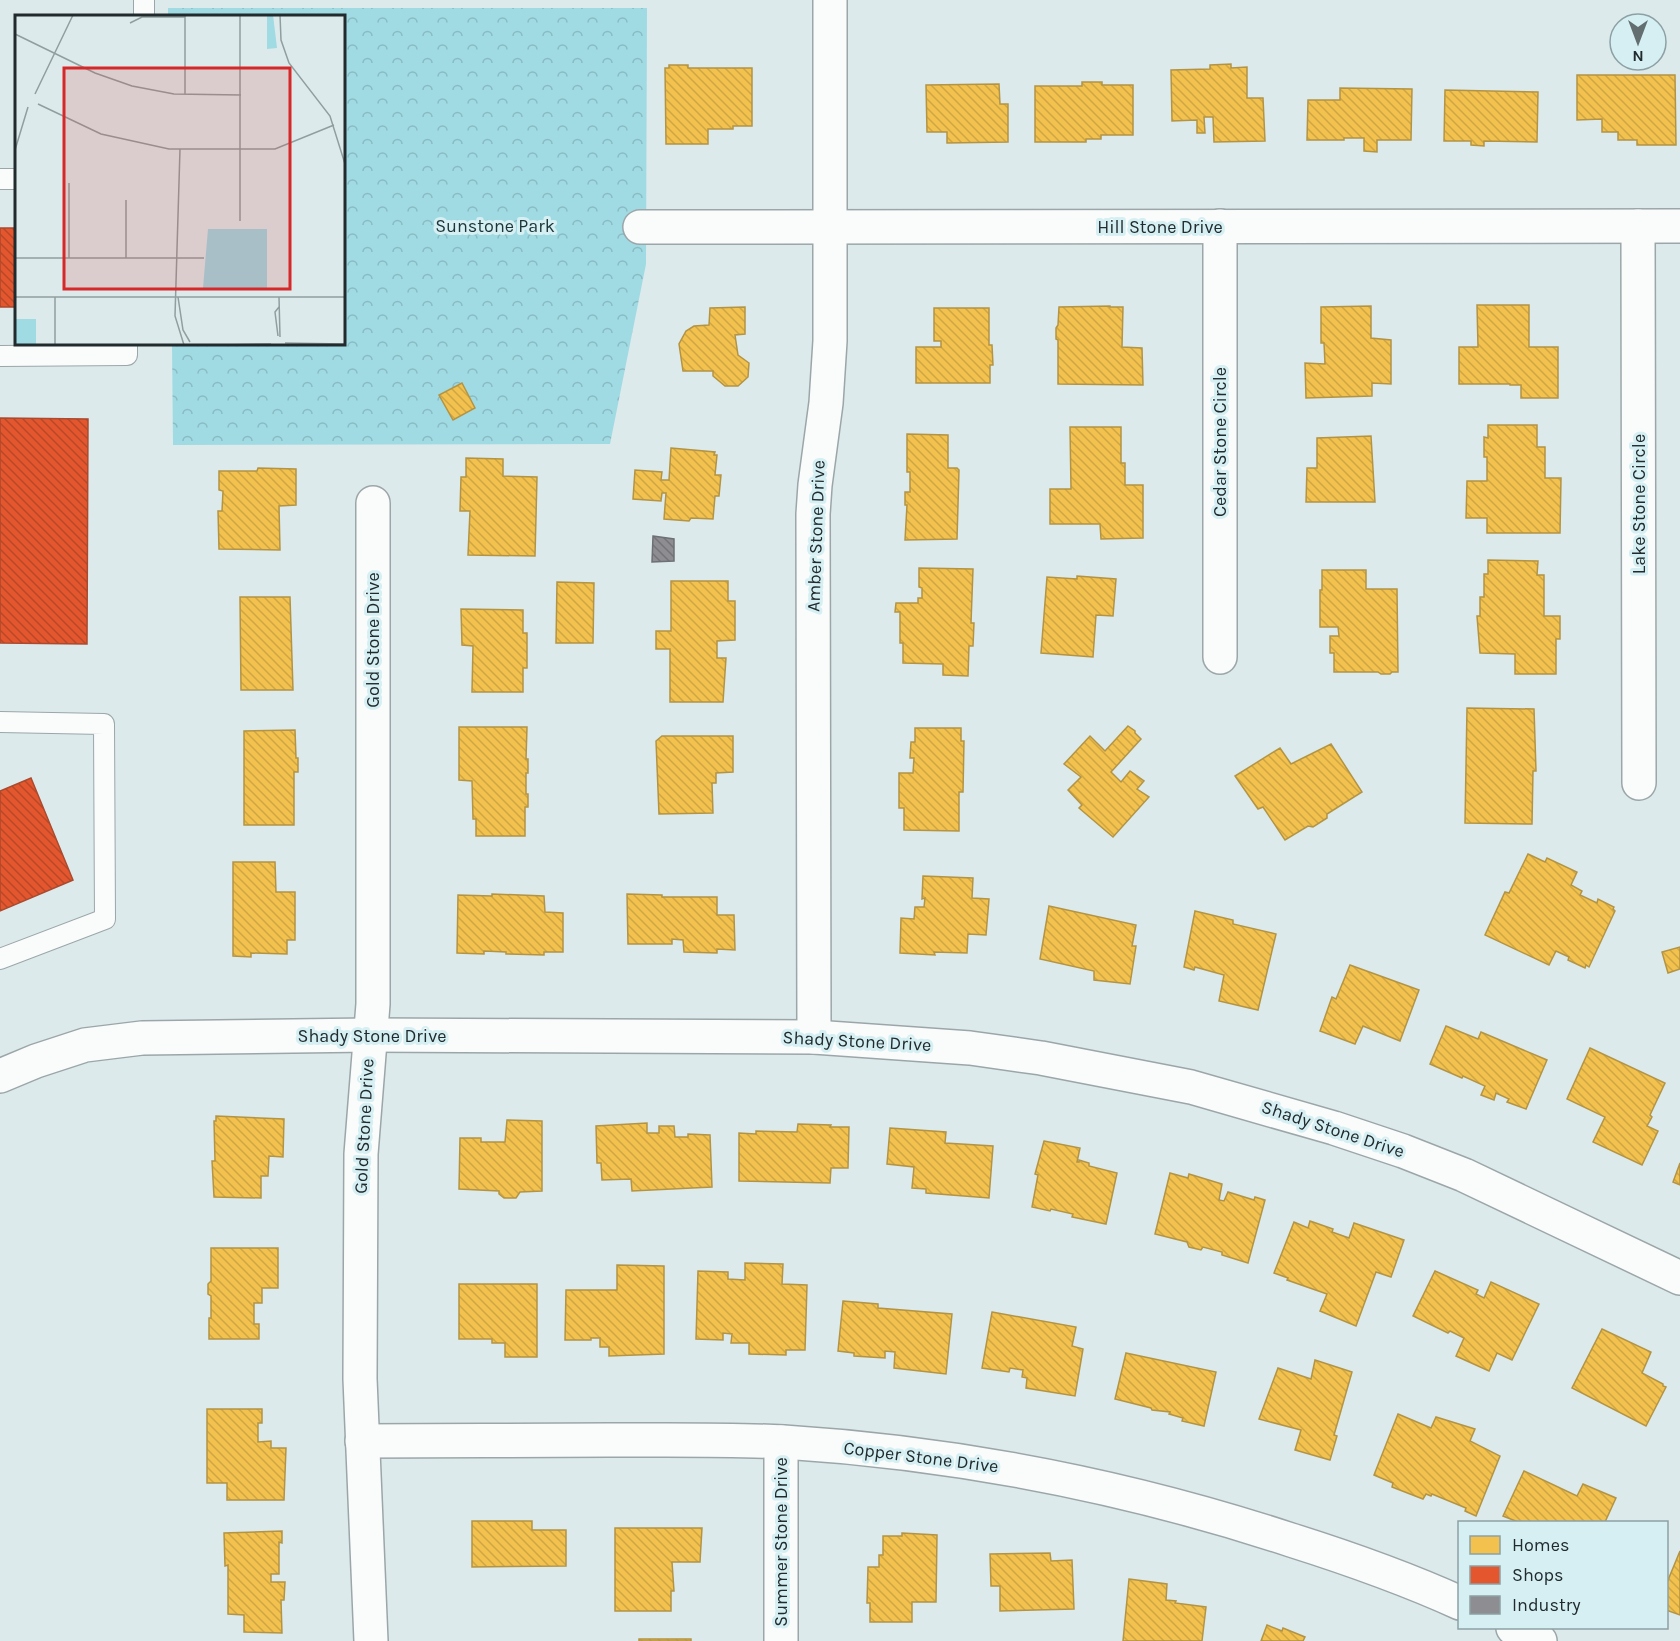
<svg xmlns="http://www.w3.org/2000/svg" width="1680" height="1641" font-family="Karla,sans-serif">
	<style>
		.park { fill: url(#park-crowns) }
		.homes { fill: url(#homes-back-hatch); stroke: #b39444; stroke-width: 1.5 }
		.shops { fill: url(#shops-back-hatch); stroke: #aa4a2e; stroke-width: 1.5 }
		.industry { fill: url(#industry-back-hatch); stroke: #6d7074; stroke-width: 1.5 }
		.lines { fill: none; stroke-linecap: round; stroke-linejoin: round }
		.lane-casing { stroke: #9ca6a8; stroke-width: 22 }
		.street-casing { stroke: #9ca6a8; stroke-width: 36 }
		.lane { stroke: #fafcfc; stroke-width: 20 }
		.street { stroke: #fafcfc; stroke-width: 33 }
		.labels { text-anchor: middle; stroke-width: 6; stroke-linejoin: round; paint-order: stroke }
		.park-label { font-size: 18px; fill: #1d3337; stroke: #d5eff3 }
		.street-label { font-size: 18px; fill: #212b2d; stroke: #d5eff3 }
		.inset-road { fill: none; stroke: #919ea0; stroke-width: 1.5 }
		.view { fill: #d62828; fill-opacity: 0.15; stroke: #d62828; stroke-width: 3 }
		.inset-edge { fill: none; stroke: #212b2d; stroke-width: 3 }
	</style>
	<defs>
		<pattern id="park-crowns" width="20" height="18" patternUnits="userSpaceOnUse" patternTransform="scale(1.5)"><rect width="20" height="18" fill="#a0dae3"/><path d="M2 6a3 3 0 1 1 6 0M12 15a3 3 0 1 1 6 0" fill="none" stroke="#8abbc3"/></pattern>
		<pattern id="homes-back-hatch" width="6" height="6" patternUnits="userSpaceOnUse" patternTransform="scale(1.5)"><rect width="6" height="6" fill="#f2c14e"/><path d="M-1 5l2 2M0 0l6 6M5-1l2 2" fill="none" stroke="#cfa644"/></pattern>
		<pattern id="shops-back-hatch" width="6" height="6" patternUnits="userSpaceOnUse" patternTransform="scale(1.5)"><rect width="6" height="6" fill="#e4572e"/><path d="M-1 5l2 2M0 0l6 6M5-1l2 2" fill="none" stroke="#b84828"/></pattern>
		<pattern id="industry-back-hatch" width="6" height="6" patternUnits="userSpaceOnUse" patternTransform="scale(1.5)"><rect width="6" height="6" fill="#8d8d92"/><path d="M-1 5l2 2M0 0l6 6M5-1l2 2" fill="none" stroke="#737378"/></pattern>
	</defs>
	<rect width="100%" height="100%" fill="#dceaec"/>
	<path class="park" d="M168 8H647L646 264 610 444 173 445 172 344H344V16H168Z"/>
	<g class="homes">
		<path d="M1231 64V68L1247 67V98H1263L1265 141 1214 142 1213 117H1204L1205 133H1197V120L1172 121 1171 70 1210 69V65Z"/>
		<path d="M669 65H688V68H752V126H733V129H708V144H666L665 68H669Z"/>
		<path d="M1577 75H1675L1676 145H1637V140H1618V132H1602V119L1577 120Z"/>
		<path d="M1082 82H1102V85H1133V135H1101V139H1086V142H1035V86H1082Z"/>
		<path d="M999 84 1000 104H1008V142L947 143V132H927L926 85Z"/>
		<path d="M1340 88 1412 89 1411 140H1377V152L1364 151V138H1344V140H1307L1308 100H1340Z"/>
		<path d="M1445 90 1538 92 1537 142 1484 141V146L1471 145V141H1444Z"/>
		<path d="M1477 305H1529V347H1558V398H1521V385H1510V384H1459V347H1478Z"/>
		<path d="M1110 306V307H1123L1122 347 1142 348 1143 385 1058 384V340L1056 339V328L1058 325 1059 307Z"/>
		<path d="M1371 306V338L1391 340V384L1372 383V396L1306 398 1305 363 1325 364 1324 343H1321V307Z"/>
		<path d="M745 307V334L735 335 738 355 749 363 748 377 738 386H725L713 376V371H683L679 344 686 331 694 326 709 325 710 308Z"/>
		<path d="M934 308H989V345H992L993 365H990V383H916V347H941V341H934Z"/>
		<path d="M462 383 475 408 453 420 439 395Z"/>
		<path d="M1488 425H1537V447H1545V478H1561L1560 533H1487V518H1466L1467 481H1487V457H1484V437L1488 438Z"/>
		<path d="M1070 427H1121V463H1125V485H1143V538L1101 539 1100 524H1050V489H1071Z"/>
		<path d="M907 434 948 435V468H957L959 470 957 539 905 540 907 505H905V492H910V472H907Z"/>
		<path d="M1371 436 1375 502H1306L1307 468H1317V438Z"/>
		<path d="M671 448 715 452 714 455H717L715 475H721L719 496H715L713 519 691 518 689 521 664 519 666 493H662L661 501 633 499 635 470 662 472 661 480H669Z"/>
		<path d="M466 458 503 459V476L537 477 535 556 468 555 470 511H460L461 477H466Z"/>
		<path d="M258 468 296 469V505L279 506 280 550 219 549 218 511H222L223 491 219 490V471H257Z"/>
		<path d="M1488 560 1538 561 1537 575H1544V616H1560V639H1556V674H1515V654L1480 653 1477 616H1480V597H1484V574H1488Z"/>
		<path d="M919 568 973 569 971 623H974L973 646H969L968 676 943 675V664L903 663V643H900V612H895L896 603H918V598H922V588L919 587Z"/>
		<path d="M1322 570H1366V589H1397L1398 672H1392L1390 674H1381L1378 672H1334V653H1330V636H1339L1338 627H1320V590H1322Z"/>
		<path d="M1077 576 1116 579 1113 616 1096 615 1093 657 1041 653 1047 577 1077 579Z"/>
		<path d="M671 581H728V601H735V640L717 641V658H726L723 702H670V649H656V631H671Z"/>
		<path d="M557 582 594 583 593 643H556Z"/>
		<path d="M240 597H290L293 690H241Z"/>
		<path d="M461 609 523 610V633H527V668H523V692H472L473 646 462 645Z"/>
		<path d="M1467 708 1534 709 1536 771H1533L1532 824 1465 823Z"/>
		<path d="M1128 726 1135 731V733L1141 739 1111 772 1121 782 1130 771 1144 781 1137 789 1149 797 1113 837 1079 808 1082 805 1068 790 1081 777 1064 764 1090 736 1105 751Z"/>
		<path d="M459 727H527L526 759H528V773H526V794H528V807H525V836H476V819H473L472 781 459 780Z"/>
		<path d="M915 728H961V741H964L963 792H959V831L904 830V808H899V773H913L914 758H910L911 742H915Z"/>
		<path d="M295 730 296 758H298V772H294V825H244V731Z"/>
		<path d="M662 736H733V772L716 773V783H712L713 813 659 814 656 741Z"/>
		<path d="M1331 744 1362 792 1327 814V818L1313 827 1308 826 1285 840 1263 807 1258 809 1235 776 1280 748 1291 764Z"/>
		<path d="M1528 854 1545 862 1547 858 1577 872 1571 885 1582 891 1580 895 1597 903 1598 899 1614 907 1613 909 1615 911 1589 967 1586 965 1585 968 1568 960 1569 957 1556 951 1549 965 1485 935 1505 892 1509 893Z"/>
		<path d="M233 862H275L276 892H295V940H287V954L251 953V957L233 956Z"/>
		<path d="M923 876 973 878 972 898 989 899 986 935 968 934 967 953 934 952 935 955 900 953 901 918 914 919 915 907H924L925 898 922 899Z"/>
		<path d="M492 894 544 896 545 912 563 913V952H544V955L506 954V952L484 951V954L457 953 458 895 492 896Z"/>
		<path d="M627 894 662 895V897H717V915H734L735 950 717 949V953L684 952 683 940 672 939V944H628Z"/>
		<path d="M1049 906 1136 925 1132 946H1136L1130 984 1094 980V971L1040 959Z"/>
		<path d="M1195 911 1233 920V924L1276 934 1258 1010 1219 1001 1224 975 1195 967 1194 970 1184 967Z"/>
		<path d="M1680 947V969L1668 973 1662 952Z"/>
		<path d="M1350 965 1419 990 1400 1041 1363 1026 1355 1044 1320 1031 1332 997 1336 999Z"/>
		<path d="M1446 1026 1478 1039 1481 1032 1547 1060 1526 1109 1507 1102 1509 1099 1496 1093 1494 1100 1481 1095 1485 1086 1463 1076 1462 1078 1430 1064Z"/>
		<path d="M1590 1048 1665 1083 1650 1115 1652 1117 1647 1126 1658 1131 1642 1165 1593 1142 1605 1117 1567 1099Z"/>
		<path d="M216 1116 284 1119 283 1157 269 1156 268 1176H261V1198L214 1197 212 1161H215L214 1121H216Z"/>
		<path d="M507 1120 542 1121V1191L520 1192 516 1198H504L499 1194V1191L459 1189 460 1138H481V1142H505Z"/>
		<path d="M647 1123V1133H659V1126H674L675 1137H688V1134L710 1135 712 1187 632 1191 631 1179 602 1180 601 1163H597L596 1126Z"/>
		<path d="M798 1124 831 1125 830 1127H849L848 1168H831L830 1183 739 1181V1133L756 1134V1131L797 1132Z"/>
		<path d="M890 1128 946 1132 945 1143 993 1146 989 1198 926 1193V1189L912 1188 914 1167 887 1164Z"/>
		<path d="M1044 1141 1080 1148 1077 1162H1079V1160L1089 1163V1166L1117 1173 1106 1224 1072 1217 1073 1214 1051 1209 1050 1211 1032 1207 1038 1175 1035 1174Z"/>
		<path d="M1680 1163V1185L1673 1182Z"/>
		<path d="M1170 1173 1188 1178 1189 1174 1222 1184 1219 1200 1224 1201 1228 1192 1254 1200 1255 1197 1265 1200 1248 1263 1222 1255V1252L1203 1247 1201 1250 1189 1247 1187 1242 1155 1234Z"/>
		<path d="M1310 1221 1333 1229 1332 1232 1349 1238 1354 1223 1404 1240 1391 1277 1376 1272 1356 1326 1320 1311 1327 1294 1287 1280 1288 1278 1274 1273 1294 1222 1308 1228Z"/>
		<path d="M211 1248H278V1288H262V1303H254V1324H259V1339H209V1318H211V1296L208 1294V1284L211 1281Z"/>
		<path d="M745 1263 783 1264 782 1284 807 1285 805 1350H786V1355L749 1354V1343H731L732 1334 723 1333V1340L696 1339 698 1271 728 1272V1279L745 1280Z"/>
		<path d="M617 1265 664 1266V1354L609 1356V1347H600V1338H591V1340H565L566 1290H617Z"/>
		<path d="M1435 1271 1478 1290 1476 1294 1484 1298 1491 1282 1539 1304 1512 1360 1497 1353 1489 1371 1456 1356 1464 1338 1450 1331 1448 1333 1413 1316Z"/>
		<path d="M459 1284H537V1357H505V1343H492V1339H459Z"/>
		<path d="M843 1301 878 1304V1308L952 1314 946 1374 894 1368 895 1352 885 1351V1358L854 1356V1353L838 1351Z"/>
		<path d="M992 1312 1076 1327 1072 1346 1083 1349 1075 1396 1026 1388 1027 1378 1022 1377 1023 1370 1010 1368 1009 1372 982 1368Z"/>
		<path d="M1602 1329 1651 1352 1642 1373 1663 1384V1386L1666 1387 1646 1426 1572 1388Z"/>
		<path d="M1126 1353 1216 1372 1204 1426 1182 1421 1183 1418 1169 1414 1170 1412 1152 1410 1151 1408 1115 1399Z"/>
		<path d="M1315 1360 1352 1372 1334 1435 1337 1436 1330 1460 1295 1450 1301 1430 1259 1419 1278 1368 1311 1379Z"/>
		<path d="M207 1409H262V1423H258V1442L271 1441V1448H286L284 1500H227V1483H207Z"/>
		<path d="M1398 1414 1431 1428 1436 1417 1475 1429 1470 1441 1500 1456 1476 1516 1465 1511 1466 1508 1432 1494 1431 1496 1426 1494 1423 1499 1392 1487 1393 1483 1374 1475Z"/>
		<path d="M1524 1471 1577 1496 1583 1484 1616 1498 1605 1522H1518L1503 1516Z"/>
		<path d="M472 1521H532V1530H566V1566L472 1567Z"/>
		<path d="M615 1528H702L700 1562H672L674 1591H671V1611H615Z"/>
		<path d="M282 1531V1543L279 1542V1574H271V1582H285L284 1600H281L282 1633 244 1632V1615L228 1614V1565L225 1566 224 1533Z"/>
		<path d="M902 1533 937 1535 936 1602H912V1622H870V1603H867L868 1567H879V1555H883V1536H902Z"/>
		<path d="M1680 1551V1615L1666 1610V1585Z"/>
		<path d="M1050 1553 1051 1561 1072 1560 1074 1609 1000 1611V1586H991L990 1554Z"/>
		<path d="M1129 1579 1167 1584 1166 1600 1176 1601 1175 1603 1206 1607 1202 1641H1123Z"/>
		<path d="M1267 1625 1282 1631 1283 1628 1305 1637 1303 1641H1261Z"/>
		<rect x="639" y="1639" width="52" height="2"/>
	</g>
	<g class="shops">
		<rect x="0" y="228" width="16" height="79"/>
		<path d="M0 418 88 419 87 644 0 643Z"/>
		<path d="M31 778 73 880 0 911V791Z"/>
	</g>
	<path class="industry" d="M653 536 674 539V561L652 562Z"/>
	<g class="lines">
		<defs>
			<g id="lane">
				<path d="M144 16V0"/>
				<path d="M0 179H16"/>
				<path d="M0 356 127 355V344"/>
				<path d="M0 722 104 724 105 919 0 959"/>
			</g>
			<g id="street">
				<path d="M1220 226V657"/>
				<path d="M1638 226 1639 783"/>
				<path d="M640 227 1680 226"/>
				<path d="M814 1037 813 514 815 485 826 403 830 341V0"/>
				<path d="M0 1076 36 1061 85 1045 142 1038 370 1035 814 1037 970 1048 1041 1058 1191 1087 1334 1128 1403 1151 1464 1175 1680 1278"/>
				<path d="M362 1441C444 1441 527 1440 609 1440 667 1440 726 1439 784 1442 956 1453 1127 1486 1291 1540 1348 1558 1405 1578 1460 1603"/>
				<path d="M1513 1628 1540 1641"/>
				<path d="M371 1641 360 1379 361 1154 373 1004V503"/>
				<path d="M781 1641V1442"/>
			</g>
		</defs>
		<use href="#lane" class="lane-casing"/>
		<use href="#street" class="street-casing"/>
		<use href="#lane" class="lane"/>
		<use href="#street" class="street"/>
	</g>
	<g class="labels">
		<g class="park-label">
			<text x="495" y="232">Sunstone Park</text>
		</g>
		<g class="street-label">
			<text x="1160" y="233">Hill Stone Drive</text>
			<text transform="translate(1220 442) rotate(-90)" y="6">Cedar Stone Circle</text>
			<text transform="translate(1639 504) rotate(-90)" y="6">Lake Stone Circle</text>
			<text transform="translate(816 536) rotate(-88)" y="6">Amber Stone Drive</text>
			<text transform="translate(373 640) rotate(-90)" y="6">Gold Stone Drive</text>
			<text x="372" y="1042">Shady Stone Drive</text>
			<text transform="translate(857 1041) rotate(3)" y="6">Shady Stone Drive</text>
			<text transform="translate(364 1126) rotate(-87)" y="6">Gold Stone Drive</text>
			<text transform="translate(1333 1129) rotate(18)" y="6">Shady Stone Drive</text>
			<text transform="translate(921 1457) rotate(7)" y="6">Copper Stone Drive</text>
			<text transform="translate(781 1542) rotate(-90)" y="6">Summer Stone Drive</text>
		</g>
	</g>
	<g transform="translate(15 15)">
		<rect width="330" height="330" fill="#dceaec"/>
		<path d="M252 0H258L262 33 252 34Z" fill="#a0dae3"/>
		<path d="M193 214H252V273H188ZM0 304H21V330H0Z" fill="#a0dae3"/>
		<path class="inset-road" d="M170 0V80M265 0 266 25 274 48 315 101 330 149M115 8 127 2H170M0 19 80 58 117 71 159 79 226 80M20 79 58 0M23 89 86 119 154 134H260L319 110M165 134 160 301 169 330M0 135 13 92M54 168V243M111 185V243M225 206V0M0 243H189M0 282H330M163 282 168 315 175 327M264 282 265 322M263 321 260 297 264 292M270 328 330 329M40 330V282M206 330 256 329"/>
		<path class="view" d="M49 53H275V274H49Z"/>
		<rect width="330" height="330" class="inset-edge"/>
	</g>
	<rect x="1458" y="1521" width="210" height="108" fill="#d5eff3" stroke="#8da1a4" stroke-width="1.5"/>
	<rect x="1470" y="1536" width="30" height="18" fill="#f2c14e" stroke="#8da1a4" stroke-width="1.5"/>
	<text x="1512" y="1551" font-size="18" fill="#212b2d">Homes</text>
	<rect x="1470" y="1566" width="30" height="18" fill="#e4572e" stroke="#8da1a4" stroke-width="1.5"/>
	<text x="1512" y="1581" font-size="18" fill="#212b2d">Shops</text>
	<rect x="1470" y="1596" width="30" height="18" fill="#8d8d92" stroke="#8da1a4" stroke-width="1.5"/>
	<text x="1512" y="1611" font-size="18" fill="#212b2d">Industry</text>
	<g transform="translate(1638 42) rotate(180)"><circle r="28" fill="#d5eff3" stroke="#8da1a4" stroke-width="1.5"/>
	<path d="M0-4.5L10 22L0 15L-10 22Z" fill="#626e70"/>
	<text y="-9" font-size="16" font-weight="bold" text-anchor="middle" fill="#212b2d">N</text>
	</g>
</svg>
